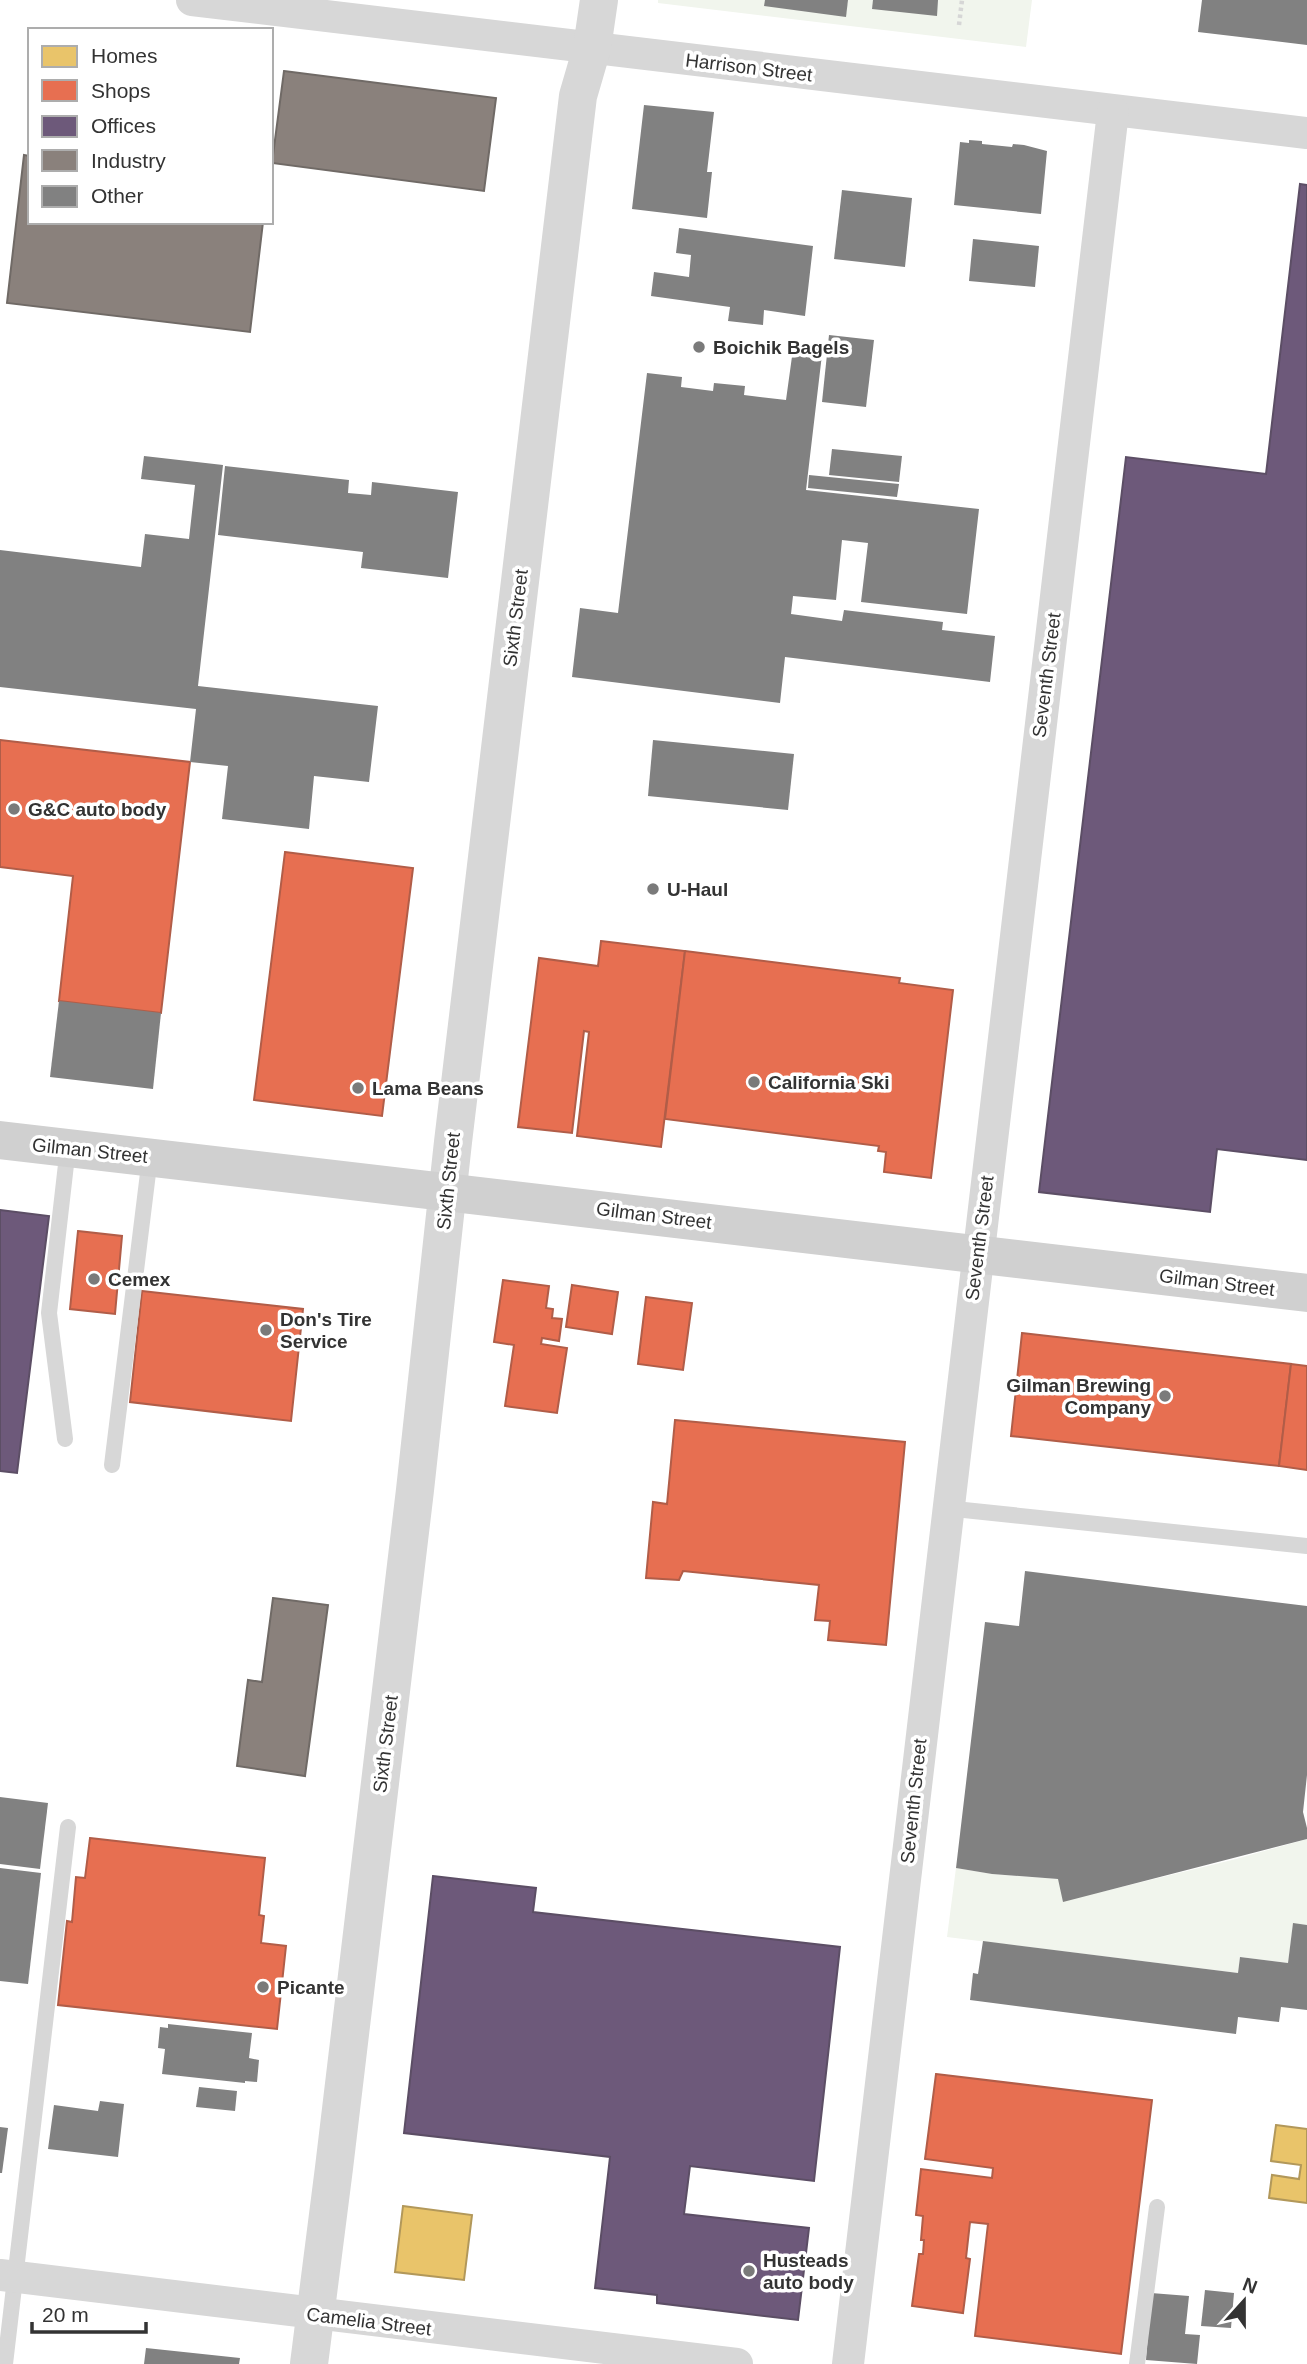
<svg xmlns="http://www.w3.org/2000/svg" width="1307" height="2364" font-family="Arial,sans-serif">
	<style>
		.green { fill: #f1f5ed }
		.homes { fill: #e9c46a; stroke: #b2985a; stroke-width: 2 }
		.shops { fill: #e76f51; stroke: #b15d48; stroke-width: 2 }
		.offices { fill: #6d597a; stroke: #5c4e65; stroke-width: 2 }
		.industry { fill: #8a817c; stroke: #706a66; stroke-width: 2 }
		.building { fill: #818181 }
		.lines { fill: none; stroke-linecap: round; stroke-linejoin: round }
		.path { stroke: #d6d6d6; stroke-width: 4.5; stroke-dasharray: 3.5 3.5; stroke-linecap: butt }
		.service { stroke: #d7d7d7; stroke-width: 16 }
		.minor { stroke: #d7d7d7; stroke-width: 32 }
		.tertiary { stroke: #d7d7d7; stroke-width: 38 }
		.secondary { stroke: #d0d0d0; stroke-width: 38 }
		.poi-dot { fill: #7a7a7a; stroke: #fff; stroke-width: 2.5 }
		.labels { text-anchor: middle; stroke-width: 7; stroke-linejoin: round; paint-order: stroke }
		.street-label { font-size: 19px; fill: #333; stroke: #fff }
		.poi-label { font-size: 19px; font-weight: bold; fill: #333; stroke: #fff; text-anchor: start }
	</style>
	<rect width="100%" height="100%" fill="#fff"/>
	<g class="green">
		<path d="M658 0H1032L1026 47 658 3Z"/>
		<path d="M1307 1839V1925L1293 1924 1288 1963 1240 1957 1238 1973 947 1937 956 1868 992 1874 1058 1879 1101 1892 1236 1859Z"/>
	</g>
	<g class="homes">
		<path d="M1276 2125 1307 2129V2203L1269 2198 1272 2175 1299 2179 1301 2165 1271 2161Z"/>
		<path d="M403 2206 472 2215 464 2280 395 2272Z"/>
	</g>
	<g class="shops">
		<path d="M0 740 190 762 161 1013 59 1001 73 876 0 867Z"/>
		<path d="M285 852 413 868 382 1116 254 1100Z"/>
		<path d="M601 941 685 951 661 1147 577 1136 589 1032 584 1031 572 1133 518 1127 539 958 598 966Z"/>
		<path d="M685 951 900 978 899 983 953 990 931 1178 884 1172 886 1152 878 1151 879 1146 665 1119Z"/>
		<path d="M78 1231 122 1236 115 1314 70 1309Z"/>
		<path d="M503 1280 549 1286 546 1308 553 1309 552 1318 562 1319 559 1341 542 1338 541 1344 567 1348 557 1413 505 1406 514 1345 494 1342Z"/>
		<path d="M572 1285 618 1292 612 1334 566 1327Z"/>
		<path d="M142 1291 303 1309 291 1421 130 1402Z"/>
		<path d="M646 1297 692 1303 683 1370 638 1364Z"/>
		<path d="M1022 1333 1291 1364 1279 1466 1011 1436Z"/>
		<path d="M1291 1364 1307 1366V1470L1279 1466Z"/>
		<path d="M675 1420 905 1442 886 1645 828 1640 830 1621 815 1620 819 1585 683 1571 679 1580 646 1578 653 1502 667 1504Z"/>
		<path d="M90 1838 265 1858 259 1915 264 1916 261 1943 286 1946 277 2029 58 2005 67 1921 72 1922 76 1877 85 1878Z"/>
		<path d="M936 2074 1152 2100 1121 2354 975 2336 988 2224 970 2222 966 2258 970 2259 963 2313 912 2306 919 2254H923L924 2240H921L923 2216 916 2215 921 2169 992 2178 993 2168 925 2159Z"/>
	</g>
	<g class="offices">
		<path d="M1300 184 1307 185V1160L1217 1149 1210 1212 1039 1192 1126 457 1266 474Z"/>
		<path d="M0 1210 49 1216 17 1473 0 1471Z"/>
		<path d="M433 1876 536 1888 533 1912 840 1947 814 2181 690 2166 684 2214 809 2228 798 2320 657 2303V2295L595 2288 610 2157 404 2133Z"/>
	</g>
	<g class="industry">
		<path d="M284 71 496 98 484 191 272 163Z"/>
		<path d="M24 155 30 156V222H263L250 332 7 303Z"/>
		<path d="M273 1598 328 1605 305 1776 237 1766 248 1680 262 1682Z"/>
	</g>
	<g class="building">
		<path d="M765 0H848L846 17 764 6Z"/>
		<path d="M873 0H938L937 16 872 9Z"/>
		<path d="M1202 0H1307V45L1198 32Z"/>
		<path d="M644 105 714 112 707 172H712L707 218 632 209Z"/>
		<path d="M969 140 982 141V144L1012 147 1013 144 1024 145 1047 151 1041 214 954 205 960 142 969 143Z"/>
		<path d="M842 190 912 198 905 267 834 259Z"/>
		<path d="M679 228 813 246 805 316 764 310 763 325 728 321 730 307 651 296 654 272 689 277 691 255 676 253Z"/>
		<path d="M973 239 1039 246 1035 287 969 281Z"/>
		<path d="M829 335 874 340 866 407 822 402Z"/>
		<path d="M794 342 823 346 806 490 979 509 967 614 861 602 868 543 842 540 836 600 793 596 791 614 842 621 844 610 943 622 942 630 995 636 990 682 785 657 780 703 572 677 580 608 618 613 647 373 682 377 681 387 713 391 714 383 745 386 744 395 786 400Z"/>
		<path d="M832 449 902 456 899 482 829 475Z"/>
		<path d="M144 456 223 465 198 686 378 706 369 782 314 776 309 829 222 819 228 766 190 762 196 709 0 687V550L141 567 145 534 189 539 195 485 141 479Z"/>
		<path d="M225 466 349 480 348 493 371 495 372 482 458 492 448 578 361 568 363 552 218 535Z"/>
		<path d="M809 475 899 484 897 497 808 488Z"/>
		<path d="M653 740 794 754 788 810 648 796Z"/>
		<path d="M59 1001 161 1013 153 1089 50 1077Z"/>
		<path d="M1025 1571 1307 1606V1775L1303 1812 1307 1828V1839L1063 1902 1058 1879 992 1874 956 1868 985 1622 1019 1626Z"/>
		<path d="M0 1797 48 1803 40 1869 0 1864Z"/>
		<path d="M0 1868 41 1873 28 1984 0 1981Z"/>
		<path d="M1293 1923 1307 1925V2010L1281 2007 1279 2022 1238 2017 1236 2034 970 2000 973 1973 978 1974 983 1941 1238 1973 1240 1957 1288 1963Z"/>
		<path d="M168 2024 252 2033 249 2058 259 2060 257 2082 245 2081V2083L162 2074 165 2049 158 2048 160 2027 168 2028Z"/>
		<path d="M199 2087 237 2091 235 2111 196 2107Z"/>
		<path d="M100 2101 124 2104 118 2157 48 2149 54 2105 98 2111Z"/>
		<path d="M0 2127 8 2128 2 2173H0Z"/>
		<path d="M1205 2290 1234 2293 1231 2328 1201 2326Z"/>
		<path d="M1151 2293 1189 2296 1185 2334 1200 2335 1197 2364 1146 2360Z"/>
		<path d="M146 2348 240 2358 239 2364H144Z"/>
	</g>
	<g class="lines">
		<path class="path" d="M959 25 962 0"/>
		<g class="service">
			<path d="M65 1439 49 1313 68 1147"/>
			<path d="M112 1465 150 1157"/>
			<path d="M945 1508 1307 1546"/>
			<path d="M5 2364 68 1827"/>
			<path d="M1137 2364 1157 2207"/>
		</g>
		<g class="minor">
			<path d="M192 0 1307 133"/>
			<path d="M0 2275 737 2364"/>
			<path d="M848 2364C931 1613 1026 863 1113 112"/>
		</g>
		<path class="tertiary" d="M309 2364 334 2168 415 1490 453 1142 578 96 592 48 599 0"/>
		<path class="secondary" d="M0 1140 1307 1293"/>
	</g>
	<g class="poi-dot">
		<circle cx="699" cy="347" r="7"/>
		<circle cx="14" cy="809" r="7"/>
		<circle cx="653" cy="889" r="7"/>
		<circle cx="754" cy="1082" r="7"/>
		<circle cx="358" cy="1088" r="7"/>
		<circle cx="94" cy="1279" r="7"/>
		<circle cx="266" cy="1330" r="7"/>
		<circle cx="1165" cy="1396" r="7"/>
		<circle cx="263" cy="1987" r="7"/>
		<circle cx="749" cy="2271" r="7"/>
	</g>
	<g class="labels">
		<g class="street-label">
			<text transform="translate(749 67) rotate(7)" y="7">Harrison Street</text>
			<text transform="translate(515 618) rotate(-83)" y="7">Sixth Street</text>
			<text transform="translate(1046 675) rotate(-83)" y="7">Seventh Street</text>
			<text transform="translate(90 1150) rotate(6)" y="7">Gilman Street</text>
			<text transform="translate(448 1181) rotate(-84)" y="7">Sixth Street</text>
			<text transform="translate(654 1215) rotate(7)" y="7">Gilman Street</text>
			<text transform="translate(979 1238) rotate(-83)" y="7">Seventh Street</text>
			<text transform="translate(1217 1282) rotate(7)" y="7">Gilman Street</text>
			<text transform="translate(385 1744) rotate(-83)" y="7">Sixth Street</text>
			<text transform="translate(913 1801) rotate(-84)" y="7">Seventh Street</text>
			<text transform="translate(369 2321) rotate(7)" y="7">Camelia Street</text>
		</g>
		<g class="poi-label">
			<text x="713" y="354">Boichik Bagels</text>
			<text x="28" y="816">G&amp;C auto body</text>
			<text x="667" y="896">U-Haul</text>
			<text x="768" y="1089">California Ski</text>
			<text x="372" y="1095">Lama Beans</text>
			<text x="108" y="1286">Cemex</text>
			<text x="280" y="1326">Don's Tire<tspan x="280" dy="22">Service</tspan></text>
			<text x="1151" y="1392" text-anchor="end">Gilman Brewing<tspan x="1151" dy="22">Company</tspan></text>
			<text x="277" y="1994">Picante</text>
			<text x="763" y="2267">Husteads<tspan x="763" dy="22">auto body</tspan></text>
		</g>
	</g>
	<rect x="28" y="28" width="245" height="196" fill="#ffffff" stroke="#adadad" stroke-width="2"/>
	<rect x="42" y="46" width="35" height="21" fill="#e9c46a" stroke="#adadad" stroke-width="2"/>
	<text x="91" y="63" font-size="21" fill="#333333">Homes</text>
	<rect x="42" y="80" width="35" height="21" fill="#e76f51" stroke="#adadad" stroke-width="2"/>
	<text x="91" y="98" font-size="21" fill="#333333">Shops</text>
	<rect x="42" y="116" width="35" height="21" fill="#6d597a" stroke="#adadad" stroke-width="2"/>
	<text x="91" y="133" font-size="21" fill="#333333">Offices</text>
	<rect x="42" y="150" width="35" height="21" fill="#8a817c" stroke="#adadad" stroke-width="2"/>
	<text x="91" y="168" font-size="21" fill="#333333">Industry</text>
	<rect x="42" y="186" width="35" height="21" fill="#818181" stroke="#adadad" stroke-width="2"/>
	<text x="91" y="203" font-size="21" fill="#333333">Other</text>
	<g transform="translate(1244 2301) rotate(21)" stroke="#ffffff" stroke-width="5" paint-order="stroke">
	<path d="M0-5L12 26L0 18L-12 26Z" fill="#333333"/>
	<text y="-10" font-size="19" font-weight="bold" text-anchor="middle" fill="#333333">N</text>
	</g>
	<path d="M32 2322v10h114v-10" fill="none" stroke="#333333" stroke-width="3.5"/>
	<text x="42" y="2322" font-size="21" fill="#333333" stroke="#ffffff" stroke-width="5" paint-order="stroke">20 m</text>
</svg>
